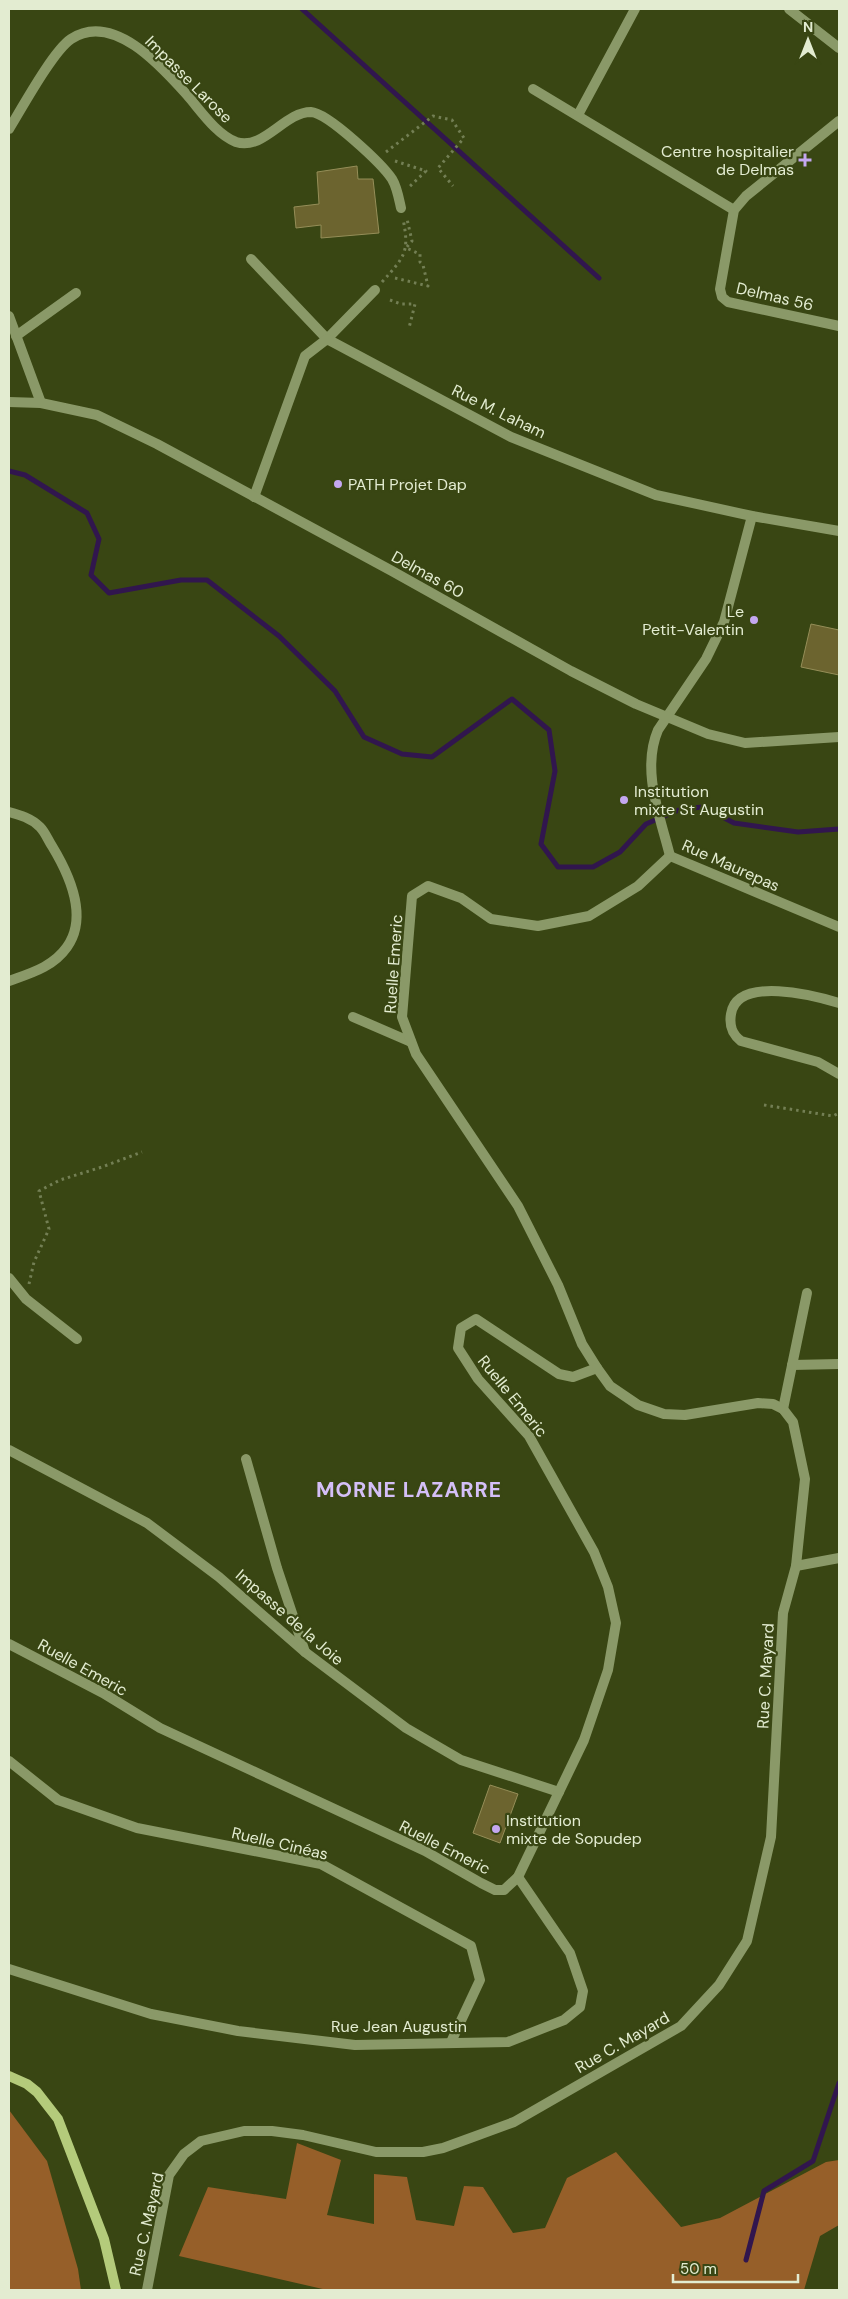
<svg xmlns="http://www.w3.org/2000/svg" width="848" height="2299" font-family="'DM Sans',sans-serif">
	<style>
		.forest { fill: #965f29 }
		.lines { fill: none; stroke-linecap: round; stroke-linejoin: round }
		.stream { stroke: #31164e; stroke-width: 5 }
		.building { fill: #6c642f; stroke: #958e58 }
		.path { stroke: #737f54; stroke-width: 3; stroke-dasharray: 2.5 4; stroke-linecap: butt }
		.service { stroke: #8a9968; stroke-width: 10 }
		.minor { stroke: #8a9968; stroke-width: 10 }
		.tertiary { stroke: #8a9968; stroke-width: 10 }
		.secondary { stroke: #b4cb7b; stroke-width: 10 }
		.poi-dot { fill: #c4a7f1; stroke: #394613; stroke-width: 2 }
		.labels { text-anchor: middle; stroke-width: 4.5; stroke-linejoin: round; paint-order: stroke }
		.street-label { font-size: 16px; fill: #e3ecd1; stroke: #394613 }
		.poi-label { font-size: 16px; fill: #e3ecd1; stroke: #394613; text-anchor: start }
		.district-label { font-size: 21px; font-weight: bold; letter-spacing: 1px; fill: #d4bff7; stroke: #394613 }
	</style>
	<rect width="100%" height="100%" fill="#394613"/>
	<g class="forest">
		<path d="M9 2110 47 2161 78 2269 81 2290H9Z"/>
		<path d="M297 2143 341 2160 327 2215 374 2224V2174L407 2177 416 2220 454 2226 464 2186 483 2187 513 2233 545 2228 567 2178 616 2152 681 2227 720 2218 826 2162 839 2160V2225L820 2236 804 2290H327L179 2256 208 2187 286 2199Z"/>
	</g>
	<g class="lines">
		<g class="stream">
			<path d="M302 9 599 278"/>
			<path d="M9 471 25 475 87 513 99 539 91 575 109 593 181 580H207L279 636 335 691 364 737 402 754 432 757 512 699 549 730 555 771 541 844 558 867H593L620 852 646 824 681 809 703 807 734 823 798 832 839 829"/>
			<path d="M746 2260 764 2191 813 2161 839 2083"/>
		</g>
	</g>
	<g class="building">
		<path d="M357 166 358 179H373L379 233 321 238V225L296 228 294 207 319 204 317 172Z"/>
		<path d="M811 624 839 630V675L801 667Z"/>
		<path d="M490 1785 518 1794 500 1843 473 1833Z"/>
	</g>
	<g class="lines">
		<g class="path">
			<path d="M386 152 433 116 452 120 464 138 438 168 453 186"/>
			<path d="M395 161 426 171 408 188"/>
			<path d="M395 278 428 286 423 265 420 262V254L406 248 412 241 407 219"/>
			<path d="M382 282C404 257 410 253 403 219"/>
			<path d="M390 300 401 304H415L409 328"/>
			<path d="M764 1105 833 1116 839 1113"/>
			<path d="M29 1284 34 1262 49 1229 39 1191 60 1180 102 1167 142 1152"/>
		</g>
		<g class="service">
			<path d="M251 259 327 339"/>
			<path d="M353 1017 411 1042"/>
			<path d="M9 1278 26 1299 77 1339"/>
			<path d="M246 1459 277 1568 305 1652"/>
		</g>
		<g class="minor">
			<path d="M789 9 839 48"/>
			<path d="M533 89 734 210"/>
			<path d="M578 115 635 9"/>
			<path d="M839 121 746 196 734 210 720 289 722 297 728 302 839 326"/>
			<path d="M9 129C22 108 53 51 71 39 113 11 162 67 187 95 201 111 216 134 236 142 264 151 284 112 311 112 328 113 382 164 392 179 397 187 399 199 401 208"/>
			<path d="M9 316 41 403"/>
			<path d="M16 336 76 293"/>
			<path d="M327 339 375 290"/>
			<path d="M254 497 305 356 327 339 511 437 656 495 752 516 839 531"/>
			<path d="M9 812C20 815 31 818 40 827 45 832 48 840 52 846 69 874 89 916 67 947 53 967 31 973 9 981"/>
			<path d="M670 856C660 816 641 770 658 730L706 659 724 622 752 516"/>
			<path d="M670 856 839 927"/>
			<path d="M839 1003C816 996 737 975 731 1014 729 1026 732 1034 741 1041L818 1062 839 1074"/>
			<path d="M792 1365 839 1364"/>
			<path d="M783 1409 807 1293"/>
			<path d="M9 1450 147 1523 219 1577 305 1652 406 1728 461 1760 559 1792"/>
			<path d="M796 1566 839 1558"/>
			<path d="M9 1644 103 1693 160 1728 425 1851 481 1883 495 1890H504L518 1877 584 1740 608 1670 616 1623 608 1587 594 1552 529 1436 478 1379 458 1348 461 1328 476 1319 559 1374 573 1377 597 1368 582 1344 558 1285 518 1206 416 1054 402 1017 412 896 428 886 461 898 491 919 538 926 589 916 638 886 670 856"/>
			<path d="M9 1761 58 1800 137 1828 321 1864 471 1946 480 1980 451 2042"/>
			<path d="M9 1969 151 2014 238 2031 355 2045 508 2042 564 2020 580 2007 583 1991 570 1953 518 1877"/>
			<path d="M147 2290 169 2175 184 2154 201 2141 244 2131H272L303 2135 376 2152H423L443 2148 514 2122 681 2026 719 1985 747 1941 771 1837 783 1613 796 1566 805 1479 793 1422 783 1409 773 1404 758 1403 685 1415 664 1414 638 1405 610 1386 597 1368"/>
		</g>
		<path class="tertiary" d="M9 402 41 403 97 415 157 444 392 571 571 671 636 704 708 734 745 743 839 737"/>
		<path class="secondary" d="M9 2076 27 2084 37 2092 58 2119 104 2239 116 2290"/>
	</g>
	<g class="poi-dot">
		<path d="M802.5 152.5h5v5h5v5h-5v5h-5v-5h-5v-5h5z"/>
		<circle cx="338" cy="484" r="5"/>
		<circle cx="754" cy="620" r="5"/>
		<circle cx="624" cy="800" r="5"/>
		<circle cx="496" cy="1829" r="5"/>
	</g>
	<g class="labels">
		<g class="street-label">
			<text transform="translate(189 79) rotate(45)" y="6">Impasse Larose</text>
			<text transform="translate(775 296) rotate(13)" y="6">Delmas 56</text>
			<text transform="translate(499 411) rotate(26)" y="6">Rue M. Laham</text>
			<text transform="translate(428 574) rotate(29)" y="6">Delmas 60</text>
			<text transform="translate(731 865) rotate(24)" y="6">Rue Maurepas</text>
			<text transform="translate(393 964) rotate(-86)" y="6">Ruelle Emeric</text>
			<text transform="translate(513 1396) rotate(51)" y="6">Ruelle Emeric</text>
			<text transform="translate(290 1617) rotate(41)" y="6">Impasse de la Joie</text>
			<text transform="translate(83 1667) rotate(29)" y="6">Ruelle Emeric</text>
			<text transform="translate(765 1676) rotate(-87)" y="6">Rue C. Mayard</text>
			<text transform="translate(280 1843) rotate(13)" y="6">Ruelle Cinéas</text>
			<text transform="translate(445 1847) rotate(27)" y="6">Ruelle Emeric</text>
			<text x="399" y="2032">Rue Jean Augustin</text>
			<text transform="translate(622 2042) rotate(-30)" y="6">Rue C. Mayard</text>
			<text transform="translate(146 2224) rotate(-77)" y="6">Rue C. Mayard</text>
		</g>
		<g class="poi-label">
			<text x="794" y="157" text-anchor="end">Centre hospitalier<tspan x="794" dy="18">de Delmas</tspan></text>
			<text x="348" y="490">PATH Projet Dap</text>
			<text x="744" y="617" text-anchor="end">Le<tspan x="744" dy="18">Petit-Valentin</tspan></text>
			<text x="634" y="797">Institution<tspan x="634" dy="18">mixte St Augustin</tspan></text>
			<text x="506" y="1826">Institution<tspan x="506" dy="18">mixte de Sopudep</tspan></text>
		</g>
		<g class="district-label">
			<text x="409" y="1497">MORNE LAZARRE</text>
		</g>
	</g>
	<rect width="848" height="2299" fill="none" stroke="#e3ecd1" stroke-width="20"/>
	<g transform="translate(808 40)" stroke="#394613" stroke-width="4" paint-order="stroke">
	<path d="M0-4L9 19L0 12L-9 19Z" fill="#e3ecd1"/>
	<text y="-8" font-size="14" font-weight="bold" text-anchor="middle" fill="#e3ecd1">N</text>
	</g>
	<path d="M673 2274v8h125v-8" fill="none" stroke="#e3ecd1" stroke-width="2.5"/>
	<text x="680" y="2274" font-size="15" fill="#e3ecd1" stroke="#394613" stroke-width="4" paint-order="stroke">50 m</text>
</svg>
